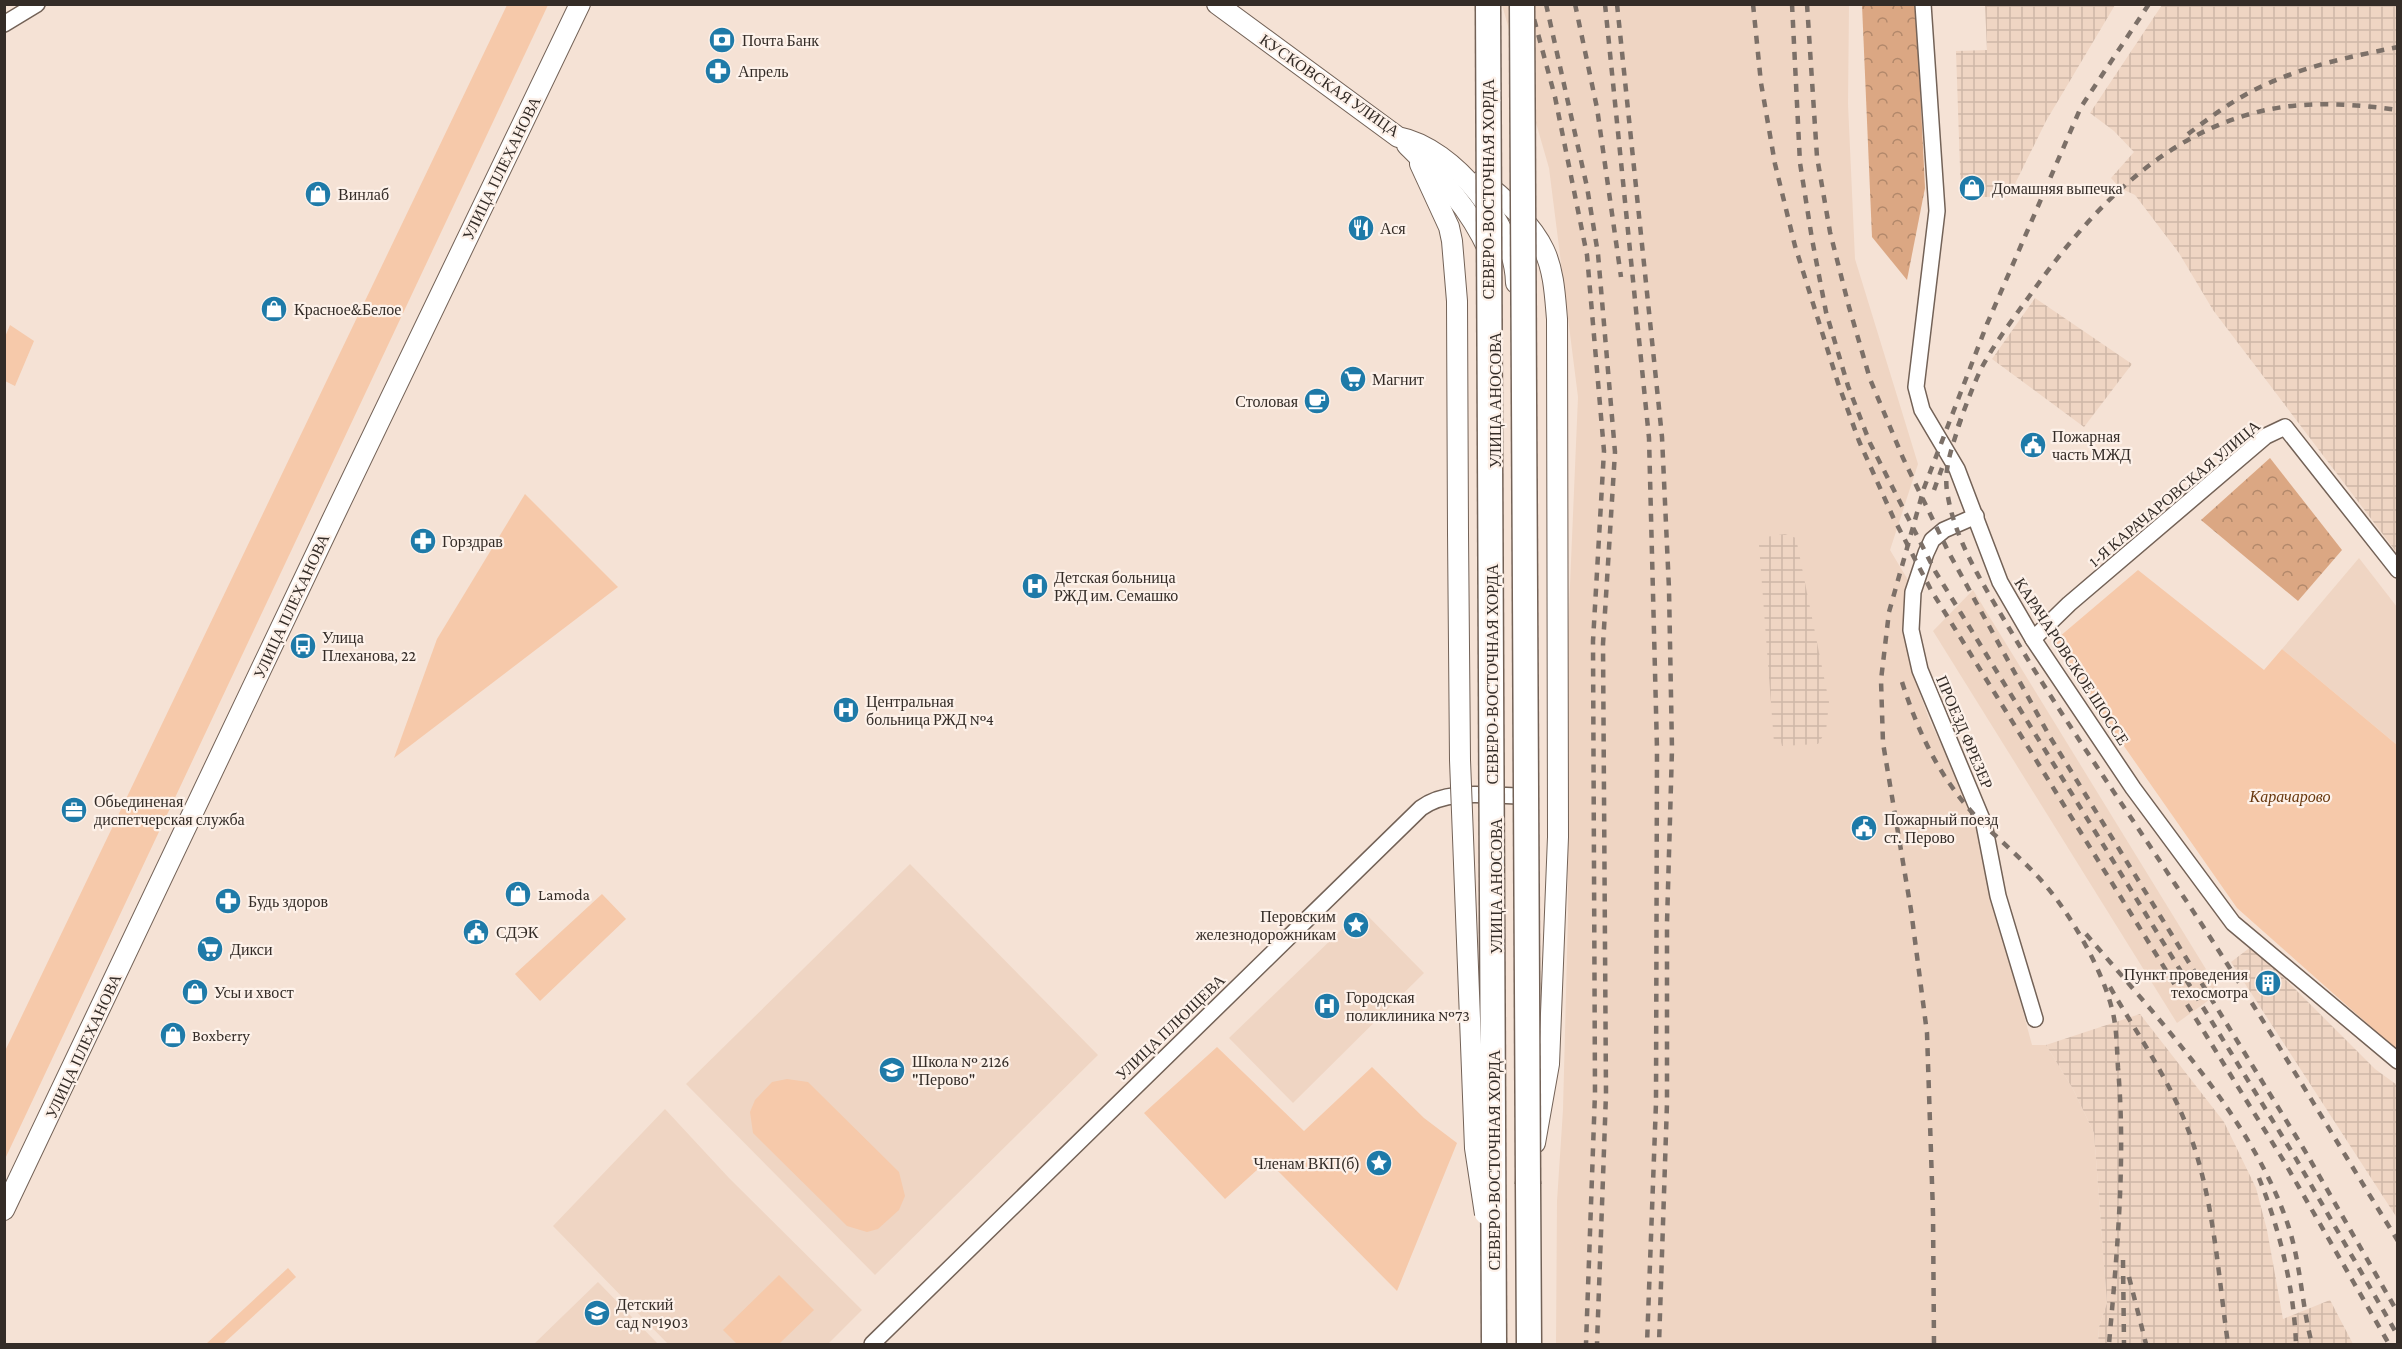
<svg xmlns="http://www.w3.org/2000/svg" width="2402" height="1349" font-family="'Crimson Pro',serif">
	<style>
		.built { fill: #efd5c3 }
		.industrial { fill: url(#industrial-grid) }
		.forest { fill: url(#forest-crowns) }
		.green { fill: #f6c9aa }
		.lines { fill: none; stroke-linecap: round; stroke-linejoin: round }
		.minor-casing { stroke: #736257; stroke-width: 18 }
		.tertiary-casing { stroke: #736257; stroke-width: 22 }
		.primary-casing { stroke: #736257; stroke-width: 27 }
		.minor { stroke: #fff; stroke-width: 15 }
		.tertiary { stroke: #fff; stroke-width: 20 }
		.primary { stroke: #fff; stroke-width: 24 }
		.rail { stroke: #7c7068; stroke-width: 4.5; stroke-dasharray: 8 8; stroke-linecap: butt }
		.tertiary-bridge-casing { stroke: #736257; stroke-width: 22; stroke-linecap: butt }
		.primary-bridge-casing { stroke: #736257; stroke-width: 27; stroke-linecap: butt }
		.tertiary-bridge { stroke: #fff; stroke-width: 20 }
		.primary-bridge { stroke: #fff; stroke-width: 24 }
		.labels { text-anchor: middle; stroke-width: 4.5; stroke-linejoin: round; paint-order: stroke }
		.poi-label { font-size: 16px; fill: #342c27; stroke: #fdf1e9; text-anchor: start }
		.street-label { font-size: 16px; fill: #342c27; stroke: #fdf1e9 }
		.park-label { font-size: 16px; font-style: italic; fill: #68370d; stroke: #fdf1e9 }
	</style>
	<defs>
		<pattern id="industrial-grid" width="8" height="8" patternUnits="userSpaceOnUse" patternTransform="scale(1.5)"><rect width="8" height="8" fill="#efd5c3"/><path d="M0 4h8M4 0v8" fill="none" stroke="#ceb7a8"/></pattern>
		<pattern id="forest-crowns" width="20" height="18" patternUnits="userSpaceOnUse" patternTransform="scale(1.5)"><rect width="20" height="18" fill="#dba783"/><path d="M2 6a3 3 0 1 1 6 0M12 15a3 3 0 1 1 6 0" fill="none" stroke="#b2886b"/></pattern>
	</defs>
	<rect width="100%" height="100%" fill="#f5e2d5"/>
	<g class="built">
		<path d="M1502 5H1849L1848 104 1855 259 1918 464 1890 550 1911 585 1906 624 1911 669 1929 719 1960 784 1976 825 1994 904 2032 1045H2046L2073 1089 2094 1133 2107 1303 2099 1327 2098 1344H1556L1557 1201 1563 1110 1568 915 1567 656 1578 397 1549 168Z"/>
		<path d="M2359 558 2397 607V745L2282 649Z"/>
		<path d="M1973 590 2220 992 2177 1023 1933 631Z"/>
		<path d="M910 864 1098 1055 875 1275 686 1084Z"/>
		<path d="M1362 910 1424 973 1293 1103 1229 1038Z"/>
		<path d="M665 1109 729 1178 862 1310 828 1344H668L553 1226Z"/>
		<path d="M598 1282 658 1344H534Z"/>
	</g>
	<g class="industrial">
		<path d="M1985 5H2115L2046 121 2009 196 1961 198 1956 51 1987 50Z"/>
		<path d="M2162 5H2397V553L2213 310 2179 253 2135 195 2120 188 2111 178 2134 152 2114 131 2090 113Z"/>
		<path d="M2035 298 2132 364 2084 427 1992 359Z"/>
		<path d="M1785 534 1796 538 1829 702 1826 731 1818 744 1782 746 1781 742 1774 743 1759 545 1766 537Z"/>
		<path d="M2252 946 2375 1069 2397 1085V1218L2231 962Z"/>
		<path d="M2140 1014 2224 1122 2256 1188 2267 1230 2283 1319 2330 1300 2353 1344H2098L2099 1327 2107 1303 2094 1133 2073 1089 2046 1045Z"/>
	</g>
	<g class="forest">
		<path d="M1862 5H1916L1925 188 1907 280 1872 237Z"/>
		<path d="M2270 458 2342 550 2298 601 2201 520Z"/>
	</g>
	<g class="green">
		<path d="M507 5H548L5 1159V1051Z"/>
		<path d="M10 325 34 341 15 386 5 381V337Z"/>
		<path d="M525 494 618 587 394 758 437 639Z"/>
		<path d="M2138 570 2264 670 2282 649 2397 745V1050L2237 908 2052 643Z"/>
		<path d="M602 894 626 919 540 1001 515 974Z"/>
		<path d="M1217 1047 1304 1131 1372 1067 1424 1118 1457 1143 1397 1291 1278 1171 1258 1169 1225 1199 1144 1113Z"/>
		<path d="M787 1079 808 1082 899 1172 905 1196 899 1210 878 1229 867 1232 847 1226 753 1133 750 1112 755 1100 772 1082Z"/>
		<path d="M288 1268 296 1277 223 1344H206Z"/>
		<path d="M779 1275 814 1310 779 1344H737L723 1330Z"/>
	</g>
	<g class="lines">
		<defs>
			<g id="minor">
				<path d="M1923 4 1937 211 1916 387 1922 410 1957 469 2000 582 2033 639 2133 788 2233 923 2398 1061"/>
				<path d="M4 24 37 4"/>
				<path d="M1976 516 1944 530 1932 540 1926 553 1913 592 1911 630 1920 670 1984 824 1998 896 2035 1019"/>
				<path d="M2033 639 2069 604 2266 436 2285 427 2398 570"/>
				<path d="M872 1344 1421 808C1448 788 1489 796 1521 796"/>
			</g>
			<g id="tertiary">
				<path d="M1217 4 1398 137C1455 148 1515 226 1516 283"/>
				<path d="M1407 145C1443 181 1467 204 1489 251"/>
				<path d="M1420 164 1449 227 1452 241 1457 301 1458 533"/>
				<path d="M1481 181C1502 195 1533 226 1544 250 1554 271 1555 296 1557 319L1558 837 1549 1064 1535 1143"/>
				<path d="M4 1210 332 520 580 4"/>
			</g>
			<path id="primary" d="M1528 1184 1529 1344"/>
		</defs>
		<use href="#minor" class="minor-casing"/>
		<use href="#tertiary" class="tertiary-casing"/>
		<use href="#primary" class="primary-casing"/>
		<use href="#minor" class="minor"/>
		<use href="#tertiary" class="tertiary"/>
		<use href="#primary" class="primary"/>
		<g class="rail">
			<path d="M1530 4 1555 97 1587 255 1604 451 1593 641 1595 1093 1586 1344"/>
			<path d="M1546 4 1587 187 1598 254 1615 452 1603 644 1606 1094 1597 1344"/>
			<path d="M1575 4 1597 108 1621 277"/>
			<path d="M1605 4 1649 438 1657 749 1656 1103 1647 1344"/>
			<path d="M1617 4 1662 437 1669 589 1672 749 1667 923V1103L1659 1344"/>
			<path d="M1753 4 1761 83 1775 164 1795 246 1838 383 1859 441 1893 517 1931 590 2285 1163 2389 1344"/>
			<path d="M1792 4 1800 163 1812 239 1826 312 1848 386 1870 443 1935 571 2295 1157 2398 1336"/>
			<path d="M1807 4 1817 157 1830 232 1849 307 1870 379 1903 458 1949 553 2050 737 2305 1151 2398 1313"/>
			<path d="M2188 134C2213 115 2239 96 2267 84 2308 65 2354 56 2398 47"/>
			<path d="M1961 419C1953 445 1942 470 1948 497 1956 542 1983 584 2006 623 2058 712 2118 797 2175 884 2253 1000 2324 1122 2398 1241"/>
			<path d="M1958 426C1966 406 1973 385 1982 367 1995 343 2012 320 2028 298 2087 214 2161 133 2266 110 2307 101 2356 104 2398 110"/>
			<path d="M1934 490 1942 468"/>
			<path d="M1902 682C1920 738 1943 784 1985 826 2012 851 2039 874 2060 904 2082 935 2107 981 2114 1018 2117 1035 2117 1052 2118 1068 2126 1160 2117 1253 2109 1344"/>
			<path d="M2086 934C2159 1020 2254 1120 2289 1228 2301 1266 2302 1307 2312 1344"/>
			<path d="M2110 987C2137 1034 2170 1080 2189 1132 2214 1199 2218 1274 2228 1344"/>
			<path d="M2259 1178C2280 1230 2294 1289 2296 1344"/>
			<path d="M2123 1260 2124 1344"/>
			<path d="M2129 1277 2146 1344"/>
			<path d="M1934 1344 1933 1213 1927 1033 1911 910 1883 743 1881 680 1889 612 1924 488 1987 324 2081 107 2149 4"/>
		</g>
		<defs>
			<path id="tertiary-bridge" d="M1458 533 1460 760 1475 1148 1485 1214"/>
			<g id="primary-bridge">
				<path d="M1488 4 1494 1344"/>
				<path d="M1522 4 1528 1184"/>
			</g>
		</defs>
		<use href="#tertiary-bridge" class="tertiary-bridge-casing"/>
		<use href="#primary-bridge" class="primary-bridge-casing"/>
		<use href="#tertiary-bridge" class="tertiary-bridge"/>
		<use href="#primary-bridge" class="primary-bridge"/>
	</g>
	<defs>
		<symbol id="bank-disc" viewBox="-11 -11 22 22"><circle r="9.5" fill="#1e7aa8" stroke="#fdf1e9"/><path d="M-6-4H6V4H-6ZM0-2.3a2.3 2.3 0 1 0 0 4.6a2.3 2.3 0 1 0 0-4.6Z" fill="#fff"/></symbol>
		<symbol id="pharmacy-disc" viewBox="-11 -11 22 22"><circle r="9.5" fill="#1e7aa8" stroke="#fdf1e9"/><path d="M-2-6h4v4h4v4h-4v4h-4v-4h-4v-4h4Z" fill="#fff"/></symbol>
		<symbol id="shop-disc" viewBox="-11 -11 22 22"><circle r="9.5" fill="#1e7aa8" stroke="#fdf1e9"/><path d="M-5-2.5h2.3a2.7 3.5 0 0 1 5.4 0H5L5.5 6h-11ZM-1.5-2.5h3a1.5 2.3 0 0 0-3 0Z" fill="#fff"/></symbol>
		<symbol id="restaurant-disc" viewBox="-11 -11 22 22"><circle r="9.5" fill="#1e7aa8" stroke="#fdf1e9"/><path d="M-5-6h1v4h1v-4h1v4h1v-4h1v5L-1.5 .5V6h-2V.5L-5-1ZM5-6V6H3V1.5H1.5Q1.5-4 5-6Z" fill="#fff"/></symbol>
		<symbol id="supermarket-disc" viewBox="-11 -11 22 22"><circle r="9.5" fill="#1e7aa8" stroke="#fdf1e9"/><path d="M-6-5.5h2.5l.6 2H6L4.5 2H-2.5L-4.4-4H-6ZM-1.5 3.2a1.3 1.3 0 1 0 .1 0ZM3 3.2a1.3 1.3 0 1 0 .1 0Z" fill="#fff"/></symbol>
		<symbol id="cafe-disc" viewBox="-11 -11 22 22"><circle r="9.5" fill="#1e7aa8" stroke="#fdf1e9"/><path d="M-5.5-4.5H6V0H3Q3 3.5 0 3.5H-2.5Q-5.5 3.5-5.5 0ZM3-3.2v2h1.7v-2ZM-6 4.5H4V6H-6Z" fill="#fff"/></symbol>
		<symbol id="civic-disc" viewBox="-11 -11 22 22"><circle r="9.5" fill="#1e7aa8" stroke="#fdf1e9"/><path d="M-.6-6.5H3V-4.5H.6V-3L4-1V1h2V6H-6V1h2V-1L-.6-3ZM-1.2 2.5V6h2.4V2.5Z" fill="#fff"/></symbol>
		<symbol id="hospital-disc" viewBox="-11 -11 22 22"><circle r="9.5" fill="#1e7aa8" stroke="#fdf1e9"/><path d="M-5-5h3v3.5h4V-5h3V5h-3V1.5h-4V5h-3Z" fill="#fff"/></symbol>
		<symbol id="bus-disc" viewBox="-11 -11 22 22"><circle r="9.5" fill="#1e7aa8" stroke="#fdf1e9"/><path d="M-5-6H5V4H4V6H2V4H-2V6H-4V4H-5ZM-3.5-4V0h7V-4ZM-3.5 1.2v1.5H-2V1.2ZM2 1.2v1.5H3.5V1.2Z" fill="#fff"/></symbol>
		<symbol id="office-disc" viewBox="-11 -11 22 22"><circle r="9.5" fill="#1e7aa8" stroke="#fdf1e9"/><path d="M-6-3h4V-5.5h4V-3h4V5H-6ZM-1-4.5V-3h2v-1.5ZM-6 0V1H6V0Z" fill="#fff"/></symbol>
		<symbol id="sight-disc" viewBox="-11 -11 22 22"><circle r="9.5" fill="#1e7aa8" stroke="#fdf1e9"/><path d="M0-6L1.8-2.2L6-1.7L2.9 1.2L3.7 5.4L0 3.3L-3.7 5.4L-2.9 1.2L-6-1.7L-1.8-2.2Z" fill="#fff"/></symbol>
		<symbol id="building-disc" viewBox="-11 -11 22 22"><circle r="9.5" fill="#1e7aa8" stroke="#fdf1e9"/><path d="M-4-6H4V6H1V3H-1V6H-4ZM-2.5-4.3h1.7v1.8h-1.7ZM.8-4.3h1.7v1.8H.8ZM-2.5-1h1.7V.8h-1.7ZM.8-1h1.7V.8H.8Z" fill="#fff"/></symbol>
		<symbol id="school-disc" viewBox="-11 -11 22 22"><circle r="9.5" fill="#1e7aa8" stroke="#fdf1e9"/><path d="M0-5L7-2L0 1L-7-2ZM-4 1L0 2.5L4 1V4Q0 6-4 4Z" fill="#fff"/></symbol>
	</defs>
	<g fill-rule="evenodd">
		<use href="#bank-disc" x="707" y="25" width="30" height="30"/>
		<use href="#pharmacy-disc" x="703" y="56" width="30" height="30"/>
		<use href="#shop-disc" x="1957" y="173" width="30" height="30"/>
		<use href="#shop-disc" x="303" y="179" width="30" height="30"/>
		<use href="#restaurant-disc" x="1346" y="213" width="30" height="30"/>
		<use href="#shop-disc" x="259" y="294" width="30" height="30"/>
		<use href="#supermarket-disc" x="1338" y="364" width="30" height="30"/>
		<use href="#cafe-disc" x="1302" y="386" width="30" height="30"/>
		<use href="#civic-disc" x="2018" y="430" width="30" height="30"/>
		<use href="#pharmacy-disc" x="408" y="526" width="30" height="30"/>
		<use href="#hospital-disc" x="1020" y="571" width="30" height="30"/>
		<use href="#bus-disc" x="288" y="631" width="30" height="30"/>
		<use href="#hospital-disc" x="831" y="695" width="30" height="30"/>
		<use href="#office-disc" x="59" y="795" width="30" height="30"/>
		<use href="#civic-disc" x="1849" y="813" width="30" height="30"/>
		<use href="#shop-disc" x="503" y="879" width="30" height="30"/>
		<use href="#pharmacy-disc" x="213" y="886" width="30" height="30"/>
		<use href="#sight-disc" x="1341" y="910" width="30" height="30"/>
		<use href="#civic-disc" x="461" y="917" width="30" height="30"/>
		<use href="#supermarket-disc" x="195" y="934" width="30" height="30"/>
		<use href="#building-disc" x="2253" y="968" width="30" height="30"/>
		<use href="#shop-disc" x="180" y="977" width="30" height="30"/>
		<use href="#hospital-disc" x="1312" y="991" width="30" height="30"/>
		<use href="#shop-disc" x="158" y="1020" width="30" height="30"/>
		<use href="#school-disc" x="877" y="1055" width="30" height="30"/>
		<use href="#sight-disc" x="1364" y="1148" width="30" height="30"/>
		<use href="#school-disc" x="582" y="1298" width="30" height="30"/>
	</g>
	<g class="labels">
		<g class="poi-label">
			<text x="742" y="46">Почта Банк</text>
			<text x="738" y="77">Апрель</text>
			<text x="1992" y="194">Домашняя выпечка</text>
			<text x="338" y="200">Винлаб</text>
			<text x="1380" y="234">Ася</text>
			<text x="294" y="315">Красное&amp;Белое</text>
			<text x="1372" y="385">Магнит</text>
			<text x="1298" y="407" text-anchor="end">Столовая</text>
			<text x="2052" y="442">Пожарная<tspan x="2052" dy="18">часть МЖД</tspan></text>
			<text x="442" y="547">Горздрав</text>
			<text x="1054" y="583">Детская больница<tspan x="1054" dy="18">РЖД им. Семашко</tspan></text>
			<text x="322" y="643">Улица<tspan x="322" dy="18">Плеханова, 22</tspan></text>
			<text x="866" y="707">Центральная<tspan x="866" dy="18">больница РЖД №4</tspan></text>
			<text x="94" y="807">Обьединеная<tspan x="94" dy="18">диспетчерская служба</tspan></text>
			<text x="1884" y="825">Пожарный поезд<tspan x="1884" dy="18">ст. Перово</tspan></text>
			<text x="538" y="900">Lamoda</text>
			<text x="248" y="907">Будь здоров</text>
			<text x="1336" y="922" text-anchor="end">Перовским<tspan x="1336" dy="18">железнодорожникам</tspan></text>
			<text x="496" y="938">СДЭК</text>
			<text x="230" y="955">Дикси</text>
			<text x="2248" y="980" text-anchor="end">Пункт проведения<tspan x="2248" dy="18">техосмотра</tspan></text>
			<text x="214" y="998">Усы и хвост</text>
			<text x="1346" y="1003">Городская<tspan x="1346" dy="18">поликлиника №73</tspan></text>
			<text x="192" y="1041">Boxberry</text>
			<text x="912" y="1067">Школа № 2126<tspan x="912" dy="18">"Перово"</tspan></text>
			<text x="1360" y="1169" text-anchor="end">Членам ВКП(б)</text>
			<text x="616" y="1310">Детский<tspan x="616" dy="18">сад №1903</tspan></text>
		</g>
		<g class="street-label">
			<text transform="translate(1330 85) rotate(35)" y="6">КУСКОВСКАЯ УЛИЦА</text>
			<text transform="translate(501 168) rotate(-64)" y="6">УЛИЦА ПЛЕХАНОВА</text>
			<text transform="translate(1488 189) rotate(-90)" y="6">СЕВЕРО-ВОСТОЧНАЯ ХОРДА</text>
			<text transform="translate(1495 400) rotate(-90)" y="6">УЛИЦА АНОСОВА</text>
			<text transform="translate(2174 493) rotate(-40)" y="6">1-Я КАРАЧАРОВСКАЯ УЛИЦА</text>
			<text transform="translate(291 606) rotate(-65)" y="6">УЛИЦА ПЛЕХАНОВА</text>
			<text transform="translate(2072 661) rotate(57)" y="6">КАРАЧАРОВСКОЕ ШОССЕ</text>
			<text transform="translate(1492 674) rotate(-90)" y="6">СЕВЕРО-ВОСТОЧНАЯ ХОРДА</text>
			<text transform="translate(1965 732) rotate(67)" y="6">ПРОЕЗД ФРЕЗЕР</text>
			<text transform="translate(1496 886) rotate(-90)" y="6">УЛИЦА АНОСОВА</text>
			<text transform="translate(1170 1027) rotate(-44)" y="6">УЛИЦА ПЛЮЩЕВА</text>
			<text transform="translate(83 1046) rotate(-65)" y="6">УЛИЦА ПЛЕХАНОВА</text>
			<text transform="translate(1494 1160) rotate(-90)" y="6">СЕВЕРО-ВОСТОЧНАЯ ХОРДА</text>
		</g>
		<g class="park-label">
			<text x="2290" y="802">Карачарово</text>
		</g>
	</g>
	<rect width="2402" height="1349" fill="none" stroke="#342c27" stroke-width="12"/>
</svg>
